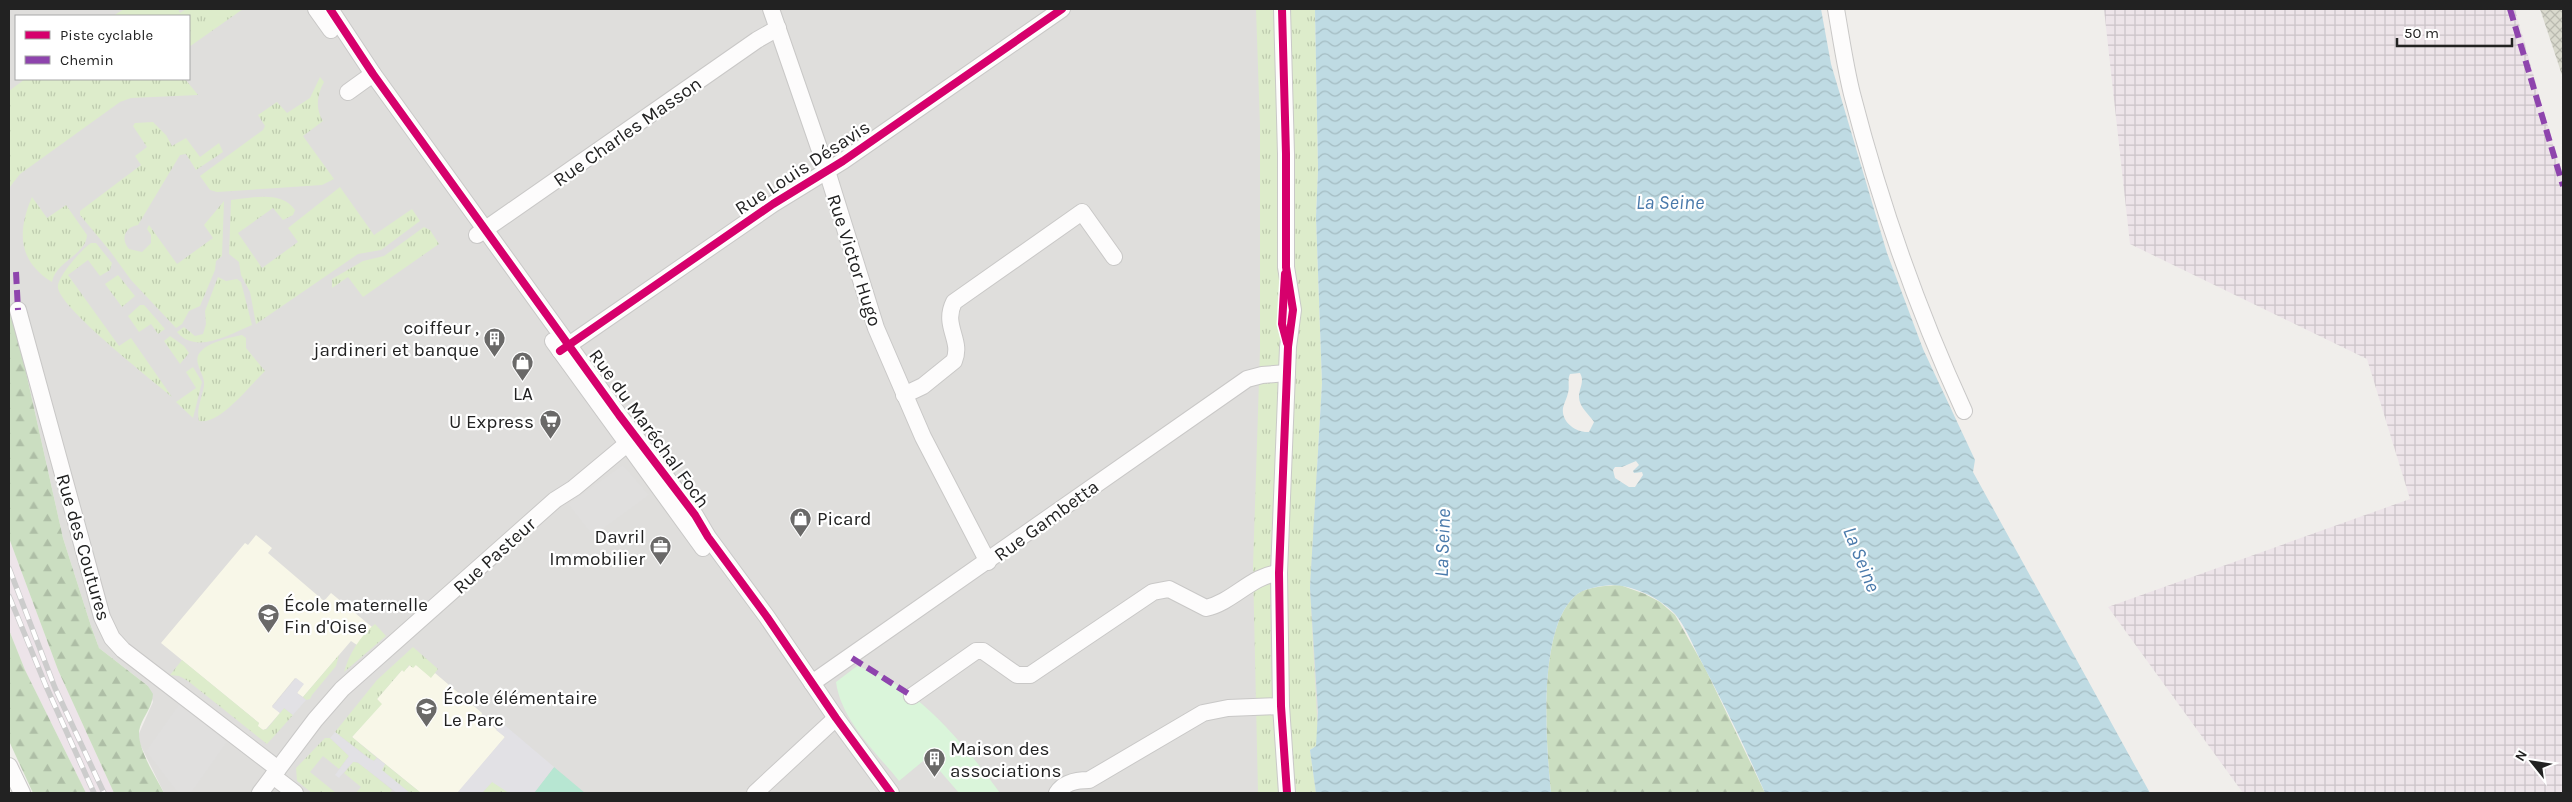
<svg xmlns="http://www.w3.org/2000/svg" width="2572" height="802" font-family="Karla,sans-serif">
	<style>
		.residential { fill: #dfdedc; fill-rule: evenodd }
		.industrial { fill: url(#industrial-grid) }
		.education { fill: #f8f7e8 }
		.railway { fill: #ede4e9 }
		.construction { fill: url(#construction-cross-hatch) }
		.grass { fill: url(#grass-tufts) }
		.forest { fill: url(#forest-firs) }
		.park { fill: #daf5da }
		.pitch { fill: #b7e6d2 }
		.parking { fill: #e0dfde }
		.plaza { fill: #e2e1e5 }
		.water { fill: url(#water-waves); fill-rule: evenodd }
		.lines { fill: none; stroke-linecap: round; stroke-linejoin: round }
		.street-casing { stroke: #c9c8c7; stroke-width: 18 }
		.street { stroke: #fdfcfc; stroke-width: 16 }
		.rail-casing { stroke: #ccc; stroke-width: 5.5 }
		.rail { stroke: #fff; stroke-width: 4; stroke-dasharray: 11; stroke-linecap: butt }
		.quiet { stroke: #8e44ad; stroke-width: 6; stroke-dasharray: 12 6; stroke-linecap: butt }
		.cycleway-casing { stroke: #fff; stroke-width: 11 }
		.cycleway { stroke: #d6006c; stroke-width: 8 }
		.labels { text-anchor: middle; stroke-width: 4.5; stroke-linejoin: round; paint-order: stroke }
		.street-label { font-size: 19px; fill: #222; stroke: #fff }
		.poi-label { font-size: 19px; fill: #222; stroke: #fff; text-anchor: start }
		.water-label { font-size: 20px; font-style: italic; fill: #4a7aab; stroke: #fff }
	</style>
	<defs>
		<pattern id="industrial-grid" width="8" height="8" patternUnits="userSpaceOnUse" patternTransform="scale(1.25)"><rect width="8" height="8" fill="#ede4e9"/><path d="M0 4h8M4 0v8" fill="none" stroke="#cbc3c8"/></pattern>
		<pattern id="construction-cross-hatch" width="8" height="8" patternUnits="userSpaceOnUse" patternTransform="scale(1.25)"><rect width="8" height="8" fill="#d9d9cd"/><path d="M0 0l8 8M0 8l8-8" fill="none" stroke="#babab0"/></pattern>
		<pattern id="grass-tufts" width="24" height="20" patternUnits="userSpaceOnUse" patternTransform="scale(1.25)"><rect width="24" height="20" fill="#ddeccb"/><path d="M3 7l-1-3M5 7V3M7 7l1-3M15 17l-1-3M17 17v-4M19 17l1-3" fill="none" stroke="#bdcaae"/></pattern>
		<pattern id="forest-firs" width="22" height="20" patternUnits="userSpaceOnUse" patternTransform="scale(1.25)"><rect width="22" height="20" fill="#cbdec1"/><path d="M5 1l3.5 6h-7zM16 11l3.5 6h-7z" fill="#aebea6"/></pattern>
		<pattern id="water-waves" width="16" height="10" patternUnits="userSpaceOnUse" patternTransform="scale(1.25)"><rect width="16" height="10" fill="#bfdbe3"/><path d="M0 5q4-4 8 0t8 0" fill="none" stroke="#a4bcc2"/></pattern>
	</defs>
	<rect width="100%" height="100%" fill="#f0eeeb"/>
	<path class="residential" d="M9 9H1315L1318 735 1310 750 1316 793H164L137 738 153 702 148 686 99 648 91 626 63 538 9 296ZM16 16H189V79H16Z"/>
	<path class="industrial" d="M2104 9H2515L2563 180V793H2243L2108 607 2410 499 2367 359 2130 244Z"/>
	<g class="education">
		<path d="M256 535 272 548 268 553 324 601 331 593 372 627 357 645 351 641 303 697 297 693 303 684 295 678 272 706 280 713 266 729 263 730 257 726 259 723 161 643 245 543 248 545Z"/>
		<path d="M410 665H416L431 677 435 673 482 713 481 716 505 737 458 793H421L352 737 381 704 377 699 402 670 404 671Z"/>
	</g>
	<path class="railway" d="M9 538 58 670 114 793H86L25 670 9 630Z"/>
	<path class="construction" d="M2540 9H2563V78Z"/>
	<g class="grass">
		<path d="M124 9H178L180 13 186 9H243L189 47V16H113Z"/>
		<path d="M1256 9H1315L1318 170 1316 217 1322 383 1310 588 1318 735 1316 746 1310 750 1316 793H1258L1253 567 1260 350V125Z"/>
		<path d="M320 77 324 82C317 95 315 108 323 121L303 136 334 179 322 185 217 192 210 190 200 176 263 130 265 126 258 115 277 102 287 113 310 98Z"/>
		<path d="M25 79H185L198 95 131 98 120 102 20 174 9 188V91Z"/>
		<path d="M153 122 166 135 172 146 186 138 200 157 219 143 223 152 196 170 186 154 180 155 138 225C125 227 120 239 129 249L142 252 151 243V235L147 229 149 225 177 264 213 238 204 225 224 201 222 256 216 261 215 270 200 306 189 311 182 324 176 328 131 280 110 251 80 215V211L141 165 135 156 147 147 133 126 135 123Z"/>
		<path d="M340 187 374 235 412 209 420 221 381 250 358 254 256 324 250 292 241 275 239 262 229 254 231 200C251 198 282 190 295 210L293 215 283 220 273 208 238 233 262 268 298 242 288 228Z"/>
		<path d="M32 197 47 218 66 205 87 235C86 255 55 262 52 282 18 261 17 232 32 197Z"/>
		<path d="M424 227 430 230 439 244 363 297 348 277 332 288V279L363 261 384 256Z"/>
		<path d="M91 243H96L112 263 110 270 100 276 88 260 68 275 119 346 131 338 172 397C151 379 62 310 58 288 56 278 82 249 91 243Z"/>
		<path d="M118 275 135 296 122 307 105 284Z"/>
		<path d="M218 277 226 281 237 279 241 282 252 325C230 334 196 355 177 332L184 327 195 336 203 334 206 324 205 311Z"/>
		<path d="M140 305H144L165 329 158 334 151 324 139 332 128 316Z"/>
		<path d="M242 335 246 338V348L265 371C249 386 220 425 199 421 196 409 202 398 204 386 205 378 200 372 198 364 192 345 228 338 242 335Z"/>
		<path d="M170 336 184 346 189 353 180 364 164 341Z"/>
		<path d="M193 367 202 382 193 418 176 402 196 388 186 372Z"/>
		<path d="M375 624 386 636 344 672C349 654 360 636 375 624Z"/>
		<path d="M413 647 438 669 431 678 416 665 413 668 409 665 404 672 402 670 377 699 382 704 352 737 377 758 373 761 335 732 377 680Z"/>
		<path d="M339 655 336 666 312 695 310 699 306 700 303 697Z"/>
		<path d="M182 660 259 723 258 726 263 730 267 729 284 708 293 715 267 744 188 681 179 676 170 675Z"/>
		<path d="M325 738H330L349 756 339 769 323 756 310 772 336 793H312L297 781 296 768Z"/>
		<path d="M353 762 359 763 392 790 390 793H356L361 787 344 773Z"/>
		<path d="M385 764 421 793H410L381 770Z"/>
		<path d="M492 782H494L509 793H482Z"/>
	</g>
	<g class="forest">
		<path d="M9 296 63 538 91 626 99 648 148 686 153 694C152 708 144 715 140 727 134 744 156 777 164 793H114L58 670 9 538Z"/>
		<path d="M1620 585 1645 594 1660 602 1675 615 1706 670 1765 793H1551C1546 745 1537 630 1575 596 1586 586 1606 586 1620 585Z"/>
		<path d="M9 630 25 670 86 793H33L9 741Z"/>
	</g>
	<path class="park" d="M857 666C916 684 965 745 1000 793H959L928 757 899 781C876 752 841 720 836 682Z"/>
	<path class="pitch" d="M554 767 585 793H534Z"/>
	<g class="parking">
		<path d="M623 465 649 495 593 536 568 504Z"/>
		<path d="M180 703 227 742 191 793H178L146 751Z"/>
	</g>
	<g class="plaza">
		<path d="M296 678 304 684 297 693 306 700 293 715 284 708 280 713 272 707Z"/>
		<path d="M502 723 554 767 534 793H509L492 782 482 793H457L505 737 496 730Z"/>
		<path d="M335 732 368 758 374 761 377 758 385 764 382 770 410 793H397L357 762H353L339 778 335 775 349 756 330 738Z"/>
	</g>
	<path class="water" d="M1315 9H1821L1831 64 1887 253 1923 349 1975 460 1973 472 2150 793H1765C1745 747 1723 702 1699 657 1692 643 1685 626 1675 614 1660 598 1633 585 1611 585 1601 586 1583 588 1575 596 1537 630 1546 745 1551 793H1316L1310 750 1316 746 1318 712 1310 588 1322 383 1316 217 1318 170ZM1580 373C1585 382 1579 388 1579 397 1579 407 1589 414 1594 422L1589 432C1576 433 1561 422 1563 408 1564 403 1567 398 1568 393 1570 387 1567 380 1570 374ZM1636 461 1639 465 1633 471 1634 473 1642 472 1643 475 1635 487H1629L1615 478 1613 470 1615 467H1622Z"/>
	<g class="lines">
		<defs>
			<g id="street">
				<path d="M316 9 331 30"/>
				<path d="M330 9 373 74 619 415 695 515 708 537 767 617 836 718 891 793"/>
				<path d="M771 9 827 171 876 328 923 437 988 562"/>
				<path d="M1282 9 1286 154V267L1293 310 1288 347 1279 573 1281 706 1287 793"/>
				<path d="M1836 9C1841 37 1845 66 1852 94 1880 203 1917 309 1964 411"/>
				<path d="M348 92 373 74"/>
				<path d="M477 235 757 40 778 28"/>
				<path d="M18 310 102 617 112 638 123 650 278 769"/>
				<path d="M553 341 703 548"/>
				<path d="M560 351 773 204 843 161 1062 9"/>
				<path d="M904 395 923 386 954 361C963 340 942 326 954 302L1082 212 1114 257"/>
				<path d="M812 683 1247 379 1262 375 1287 373"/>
				<path d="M912 696 976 651H983L1017 675H1030L1153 592 1169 589 1206 608C1233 602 1252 575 1279 573"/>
				<path d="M9 766 22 793"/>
				<path d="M273 776 295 793"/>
				<path d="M260 793 315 720 342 689 555 500 574 488 634 438"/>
				<path d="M755 793 836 718"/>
				<path d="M1057 793C1064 782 1077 780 1089 780L1203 713 1228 708 1281 706"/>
			</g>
		</defs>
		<use href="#street" class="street-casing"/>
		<use href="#street" class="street"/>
		<defs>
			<g id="rail">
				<path d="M9 568 55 688 104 793"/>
				<path d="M9 596 46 686 94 793"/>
			</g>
		</defs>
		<use href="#rail" class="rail-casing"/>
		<use href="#rail" class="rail"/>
		<g class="quiet">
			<path d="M2510 9 2563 186"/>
			<path d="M16 272 18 310"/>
			<path d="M852 658 912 696"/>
		</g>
		<defs>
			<g id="cycleway">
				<path d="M330 9 373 74 619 415 695 515 708 537 767 617 836 718 891 793"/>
				<path d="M1282 9 1286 154V267L1293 310 1288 347 1279 573 1281 706 1287 793"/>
				<path d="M1285 274 1282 324 1287 343"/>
				<path d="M560 351 773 204 843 161 1062 9"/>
			</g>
		</defs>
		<use href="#cycleway" class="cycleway-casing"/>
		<use href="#cycleway" class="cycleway"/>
	</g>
	<defs>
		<symbol id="building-pin" viewBox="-11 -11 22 30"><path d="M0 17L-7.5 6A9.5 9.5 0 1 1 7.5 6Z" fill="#6a6968" stroke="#fff"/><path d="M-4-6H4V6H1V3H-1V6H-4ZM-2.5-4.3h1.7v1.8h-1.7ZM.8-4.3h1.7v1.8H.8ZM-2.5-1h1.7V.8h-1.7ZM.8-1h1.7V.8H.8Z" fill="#fff"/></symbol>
		<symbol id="shop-pin" viewBox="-11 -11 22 30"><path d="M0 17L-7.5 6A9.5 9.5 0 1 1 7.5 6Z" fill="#6a6968" stroke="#fff"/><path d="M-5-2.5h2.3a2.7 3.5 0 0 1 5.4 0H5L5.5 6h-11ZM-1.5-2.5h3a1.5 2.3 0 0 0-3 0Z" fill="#fff"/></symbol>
		<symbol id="supermarket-pin" viewBox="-11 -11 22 30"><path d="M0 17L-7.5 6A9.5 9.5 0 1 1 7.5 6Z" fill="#6a6968" stroke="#fff"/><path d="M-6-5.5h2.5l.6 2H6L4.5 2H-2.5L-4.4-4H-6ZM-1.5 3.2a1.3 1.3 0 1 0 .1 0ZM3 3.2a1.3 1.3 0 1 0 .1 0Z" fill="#fff"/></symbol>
		<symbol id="office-pin" viewBox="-11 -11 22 30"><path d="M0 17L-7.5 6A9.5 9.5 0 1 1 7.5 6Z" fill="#6a6968" stroke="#fff"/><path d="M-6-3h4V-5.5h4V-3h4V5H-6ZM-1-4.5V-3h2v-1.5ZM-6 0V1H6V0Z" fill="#fff"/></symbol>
		<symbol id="school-pin" viewBox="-11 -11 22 30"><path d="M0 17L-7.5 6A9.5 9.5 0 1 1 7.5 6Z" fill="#6a6968" stroke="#fff"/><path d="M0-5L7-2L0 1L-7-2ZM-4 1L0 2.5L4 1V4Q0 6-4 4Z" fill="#fff"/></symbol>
	</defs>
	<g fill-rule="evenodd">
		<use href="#building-pin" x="482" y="326" width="25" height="34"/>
		<use href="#shop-pin" x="510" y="350" width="25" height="34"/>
		<use href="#supermarket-pin" x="538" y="408" width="25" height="34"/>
		<use href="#shop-pin" x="788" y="506" width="25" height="34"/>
		<use href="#office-pin" x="648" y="534" width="25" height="34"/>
		<use href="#school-pin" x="256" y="602" width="25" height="34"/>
		<use href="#school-pin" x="414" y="696" width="25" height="34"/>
		<use href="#building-pin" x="922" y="746" width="25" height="34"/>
	</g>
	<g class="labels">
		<g class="street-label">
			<text transform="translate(627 131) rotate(-35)" y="7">Rue Charles Masson</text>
			<text transform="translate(802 167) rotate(-33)" y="7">Rue Louis Désavis</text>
			<text transform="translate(855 260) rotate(72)" y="7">Rue Victor Hugo</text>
			<text transform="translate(650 428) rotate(54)" y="7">Rue du Maréchal Foch</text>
			<text transform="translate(1046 520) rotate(-36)" y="7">Rue Gambetta</text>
			<text transform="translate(84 547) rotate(74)" y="7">Rue des Coutures</text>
			<text transform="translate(494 555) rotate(-42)" y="7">Rue Pasteur</text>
		</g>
		<g class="poi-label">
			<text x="479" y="334" text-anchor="end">coiffeur ,<tspan x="479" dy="22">jardineri et banque</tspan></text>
			<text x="523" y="400" text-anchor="middle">LA</text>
			<text x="534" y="428" text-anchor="end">U Express</text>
			<text x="817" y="525">Picard</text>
			<text x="645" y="543" text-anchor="end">Davril<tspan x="645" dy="22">Immobilier</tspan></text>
			<text x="284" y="611">École maternelle<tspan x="284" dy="22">Fin d'Oise</tspan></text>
			<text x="443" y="704">École élémentaire<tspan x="443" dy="22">Le Parc</tspan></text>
			<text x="950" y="755">Maison des<tspan x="950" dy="22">associations</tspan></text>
		</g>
		<g class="water-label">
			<text x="1670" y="209">La Seine</text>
			<text transform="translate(1442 543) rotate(-88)" y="7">La Seine</text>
			<text transform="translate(1862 559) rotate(68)" y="7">La Seine</text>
		</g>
	</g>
	<rect width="2572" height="802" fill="none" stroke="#222222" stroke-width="20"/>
	<rect x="15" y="15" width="175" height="65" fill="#ffffff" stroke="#a7a7a7"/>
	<rect x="25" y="31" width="25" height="8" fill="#d6006c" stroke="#a7a7a7"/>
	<text x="60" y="40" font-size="15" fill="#222222">Piste cyclable</text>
	<rect x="25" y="56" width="25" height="8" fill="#8e44ad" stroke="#a7a7a7"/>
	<text x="60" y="65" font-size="15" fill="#222222">Chemin</text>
	<g transform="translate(2532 762) rotate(300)" stroke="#ffffff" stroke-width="4" paint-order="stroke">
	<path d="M0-4L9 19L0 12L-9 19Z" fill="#222222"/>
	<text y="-8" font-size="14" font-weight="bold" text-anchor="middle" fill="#222222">N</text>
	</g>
	<path d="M2397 38v8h115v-8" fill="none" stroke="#222222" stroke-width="2.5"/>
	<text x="2404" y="38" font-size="15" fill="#222222" stroke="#ffffff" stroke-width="4" paint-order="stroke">50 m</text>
</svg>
